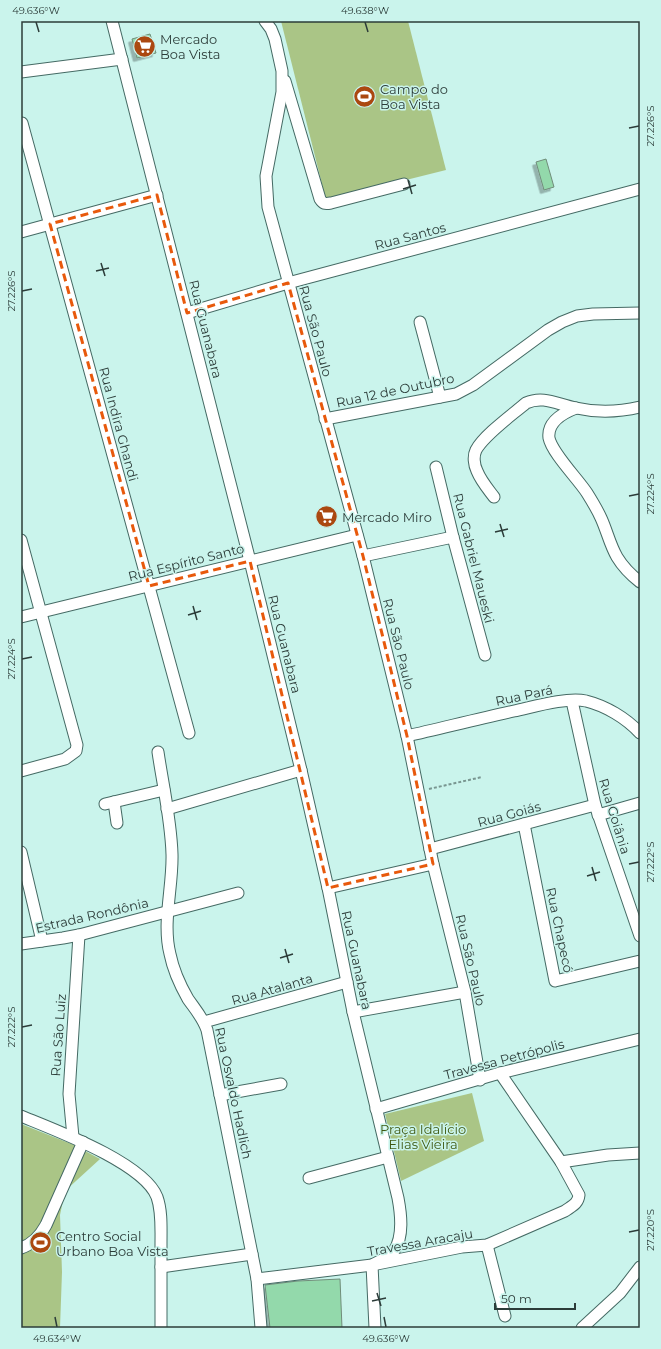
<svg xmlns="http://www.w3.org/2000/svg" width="661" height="1349" font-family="Montserrat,sans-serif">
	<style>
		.green { fill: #aac586 }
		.building { fill: #93d9ab; stroke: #708c79; filter: url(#shadow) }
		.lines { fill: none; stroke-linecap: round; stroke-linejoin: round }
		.minor-casing { stroke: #456a64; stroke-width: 13 }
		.path { stroke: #799691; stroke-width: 2; stroke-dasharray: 3 2; stroke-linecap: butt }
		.minor { stroke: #fff; stroke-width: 11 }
		.marked { fill: none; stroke: #e8590c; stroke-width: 3; stroke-dasharray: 8 5; stroke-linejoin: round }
		.ticks { fill: none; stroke: #2c3c39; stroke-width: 1.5 }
		.labels { text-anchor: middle; stroke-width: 3; stroke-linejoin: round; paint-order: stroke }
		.poi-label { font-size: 13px; fill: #2c3c39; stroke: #caf4ec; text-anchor: start }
		.street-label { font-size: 13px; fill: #2c3c39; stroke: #caf4ec }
		.park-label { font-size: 13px; fill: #3f5810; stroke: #caf4ec }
		.neatline { fill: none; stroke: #2c3c39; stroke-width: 1.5 }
		.ticks-label { font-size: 10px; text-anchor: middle; fill: #2c3c39 }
	</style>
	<defs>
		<filter id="shadow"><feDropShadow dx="-3.5" dy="3.5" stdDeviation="0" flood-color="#0004"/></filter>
	</defs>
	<rect width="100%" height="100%" fill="#caf4ec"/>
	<g class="green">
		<path d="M281 21H408L446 170 326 200Z"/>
		<path d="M472 1093 484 1141 401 1181 385 1114Z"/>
		<path d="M21 1124 74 1145 100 1159 65 1191 60 1215 62 1272 60 1328H21Z"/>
	</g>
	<g class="building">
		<path d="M150 34 156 53 137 58 132 39Z"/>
		<path d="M546 159 554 187 544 190 536 162Z"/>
		<path d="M340 1279 342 1328H270L265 1285 298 1281Z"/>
	</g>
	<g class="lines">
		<defs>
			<g id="minor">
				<path d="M112 21 250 561 301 770 328 888 353 1012 398 1198C401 1214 404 1236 394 1251 389 1258 379 1261 372 1265L375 1328"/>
				<path d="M265 21 271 29 275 39 282 71V92L266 176 268 207 363 556 407 736 433 864 465 992 480 1080"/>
				<path d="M21 72 122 59"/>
				<path d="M285 81 320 199C323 204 325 204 331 203L404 184"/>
				<path d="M22 123 189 733"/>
				<path d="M21 232 157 195"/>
				<path d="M187 313 288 283 640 189"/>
				<path d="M420 322 440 397"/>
				<path d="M576 408C563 413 547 422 549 438 552 453 578 479 587 493 592 501 597 509 601 518 607 531 610 545 617 557 623 567 631 575 640 582"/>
				<path d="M325 419 456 394 473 385 548 330 562 322 577 316 593 314 640 313"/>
				<path d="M436 467 453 537 485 655"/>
				<path d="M494 497C488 489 481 481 477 471 474 465 473 456 476 450 484 435 512 415 526 403 544 395 558 405 576 408 598 413 619 412 640 407"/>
				<path d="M21 540 77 745 76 751 65 759 21 771"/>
				<path d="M363 556 453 537"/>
				<path d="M21 617 357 535"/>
				<path d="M572 701 595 805 640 936"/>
				<path d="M407 736C442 728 478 719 514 711 533 707 566 697 586 701 606 706 626 718 640 733"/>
				<path d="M158 752C163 786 171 820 172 854 173 886 162 923 170 954 173 969 180 985 188 999 195 1009 203 1018 207 1030L257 1279 261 1328"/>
				<path d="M114 802 117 823"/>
				<path d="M105 804 164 790"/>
				<path d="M167 809 301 770"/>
				<path d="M598 815 640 803"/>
				<path d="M524 824 555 981 640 961"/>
				<path d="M430 849 595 805"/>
				<path d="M21 852 42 941"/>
				<path d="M328 888 433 864"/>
				<path d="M21 944 63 938 79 935 238 893"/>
				<path d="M353 1012 465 992"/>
				<path d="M204 1022 347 982"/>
				<path d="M220 1095 281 1084"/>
				<path d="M376 1109 500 1073 640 1039"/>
				<path d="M21 1116C55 1130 144 1163 157 1197 162 1211 161 1228 161 1243 161 1271 161 1300 161 1328"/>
				<path d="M73 1137 69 1094 79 935"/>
				<path d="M561 1162 608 1155 640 1153"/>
				<path d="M309 1178 388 1157"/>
				<path d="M487 1245 505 1316"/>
				<path d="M21 1248C33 1244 40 1236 46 1225L83 1142"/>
				<path d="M161 1267 252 1254"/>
				<path d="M257 1279 372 1265 462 1247 487 1245 565 1211C572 1206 578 1204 579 1195L561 1162 500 1073"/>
				<path d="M582 1328 620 1293 640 1267"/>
			</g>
		</defs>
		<use href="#minor" class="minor-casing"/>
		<path class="path" d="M429 789 482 777"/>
		<use href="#minor" class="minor"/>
	</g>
	<path class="marked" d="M157 195 187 313 288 283 363 556 407 736 433 864 328 888 250 561 149 586 50 224Z"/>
	<path class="ticks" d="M36 22 39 32M365 22 368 32M629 128 639 126M408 180 412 194M403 189 416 185M101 263 105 276M96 271 109 268M22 291 32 289M629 496 639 494M500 524 504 537M495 532 508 529M193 606 197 620M188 615 201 611M22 659 32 657M629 864 639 862M592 867 596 881M587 876 600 872M285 949 289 963M280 958 293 954M22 1027 32 1025M629 1232 639 1230M377 1293 381 1306M372 1301 386 1298M55 1317 57 1327M384 1317 386 1327"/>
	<defs>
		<symbol id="supermarket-disc" viewBox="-11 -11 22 22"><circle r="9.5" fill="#ab4810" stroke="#caf4ec"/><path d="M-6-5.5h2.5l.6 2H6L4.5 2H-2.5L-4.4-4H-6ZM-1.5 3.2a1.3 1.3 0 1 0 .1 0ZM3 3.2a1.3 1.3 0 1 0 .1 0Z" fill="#fff"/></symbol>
		<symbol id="stadium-disc" viewBox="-11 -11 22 22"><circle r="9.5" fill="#ab4810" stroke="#caf4ec"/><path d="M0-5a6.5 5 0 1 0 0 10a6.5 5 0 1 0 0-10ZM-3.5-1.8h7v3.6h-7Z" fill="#fff"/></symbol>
	</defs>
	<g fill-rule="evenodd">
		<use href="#supermarket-disc" x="132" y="34" width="25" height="25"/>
		<use href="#stadium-disc" x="352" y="84" width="25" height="25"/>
		<use href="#supermarket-disc" x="314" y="504" width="25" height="25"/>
		<use href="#stadium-disc" x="28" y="1230" width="25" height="25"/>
	</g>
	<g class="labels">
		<g class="poi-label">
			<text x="160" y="44">Mercado<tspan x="160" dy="15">Boa Vista</tspan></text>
			<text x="380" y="94">Campo do<tspan x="380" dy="15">Boa Vista</tspan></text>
			<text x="342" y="522">Mercado Miro</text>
			<text x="56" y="1241">Centro Social<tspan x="56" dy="15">Urbano Boa Vista</tspan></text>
		</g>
		<g class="street-label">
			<text transform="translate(410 236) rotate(-15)" y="5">Rua Santos</text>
			<text transform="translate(206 329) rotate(76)" y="5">Rua Guanabara</text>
			<text transform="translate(316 331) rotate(75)" y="5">Rua São Paulo</text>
			<text transform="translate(395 390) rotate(-12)" y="5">Rua 12 de Outubro</text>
			<text transform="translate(119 424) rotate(75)" y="5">Rua Indira Ghandi</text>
			<text transform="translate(474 558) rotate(76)" y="5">Rua Gabriel Maueski</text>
			<text transform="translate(186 562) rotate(-14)" y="5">Rua Espírito Santo</text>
			<text transform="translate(285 644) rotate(76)" y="5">Rua Guanabara</text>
			<text transform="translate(399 644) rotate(76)" y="5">Rua São Paulo</text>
			<text transform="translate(524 695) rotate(-12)" y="5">Rua Pará</text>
			<text transform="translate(509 814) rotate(-15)" y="5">Rua Goiás</text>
			<text transform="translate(615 816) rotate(73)" y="5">Rua Goiânia</text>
			<text transform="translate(92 915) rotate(-13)" y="5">Estrada Rondônia</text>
			<text transform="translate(560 930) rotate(78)" y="5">Rua Chapecó</text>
			<text transform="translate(357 960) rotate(78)" y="5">Rua Guanabara</text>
			<text transform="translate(471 960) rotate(77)" y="5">Rua São Paulo</text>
			<text transform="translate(272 989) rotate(-16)" y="5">Rua Atalanta</text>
			<text transform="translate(58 1035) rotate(-86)" y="5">Rua São Luiz</text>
			<text transform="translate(504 1059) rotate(-15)" y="5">Travessa Petrópolis</text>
			<text transform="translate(234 1093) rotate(78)" y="5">Rua Osvaldo Hadlich</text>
			<text transform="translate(420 1242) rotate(-10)" y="5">Travessa Aracaju</text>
		</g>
		<g class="park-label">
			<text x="423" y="1134">Praça Idalício<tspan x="423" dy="15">Elias Vieira</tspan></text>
		</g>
	</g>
	<rect width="661" height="1349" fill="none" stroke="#caf4ec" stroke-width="44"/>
	<path d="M495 1303v6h80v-6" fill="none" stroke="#2c3c39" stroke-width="2"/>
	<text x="501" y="1303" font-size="12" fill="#2c3c39" stroke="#caf4ec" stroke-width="3" paint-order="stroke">50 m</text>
	<rect x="22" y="22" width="617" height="1305" class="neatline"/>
	<g class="ticks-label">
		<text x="36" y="14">49.636°W</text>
		<text x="365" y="14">49.638°W</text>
		<text transform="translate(650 126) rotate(-90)" y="4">27.226°S</text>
		<text transform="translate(11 291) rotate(-90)" y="4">27.226°S</text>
		<text transform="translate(650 494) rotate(-90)" y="4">27.224°S</text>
		<text transform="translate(11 659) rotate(-90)" y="4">27.224°S</text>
		<text transform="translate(650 862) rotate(-90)" y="4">27.222°S</text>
		<text transform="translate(11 1027) rotate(-90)" y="4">27.222°S</text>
		<text transform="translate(650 1230) rotate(-90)" y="4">27.220°S</text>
		<text x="57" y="1342">49.634°W</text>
		<text x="386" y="1342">49.636°W</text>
	</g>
</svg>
